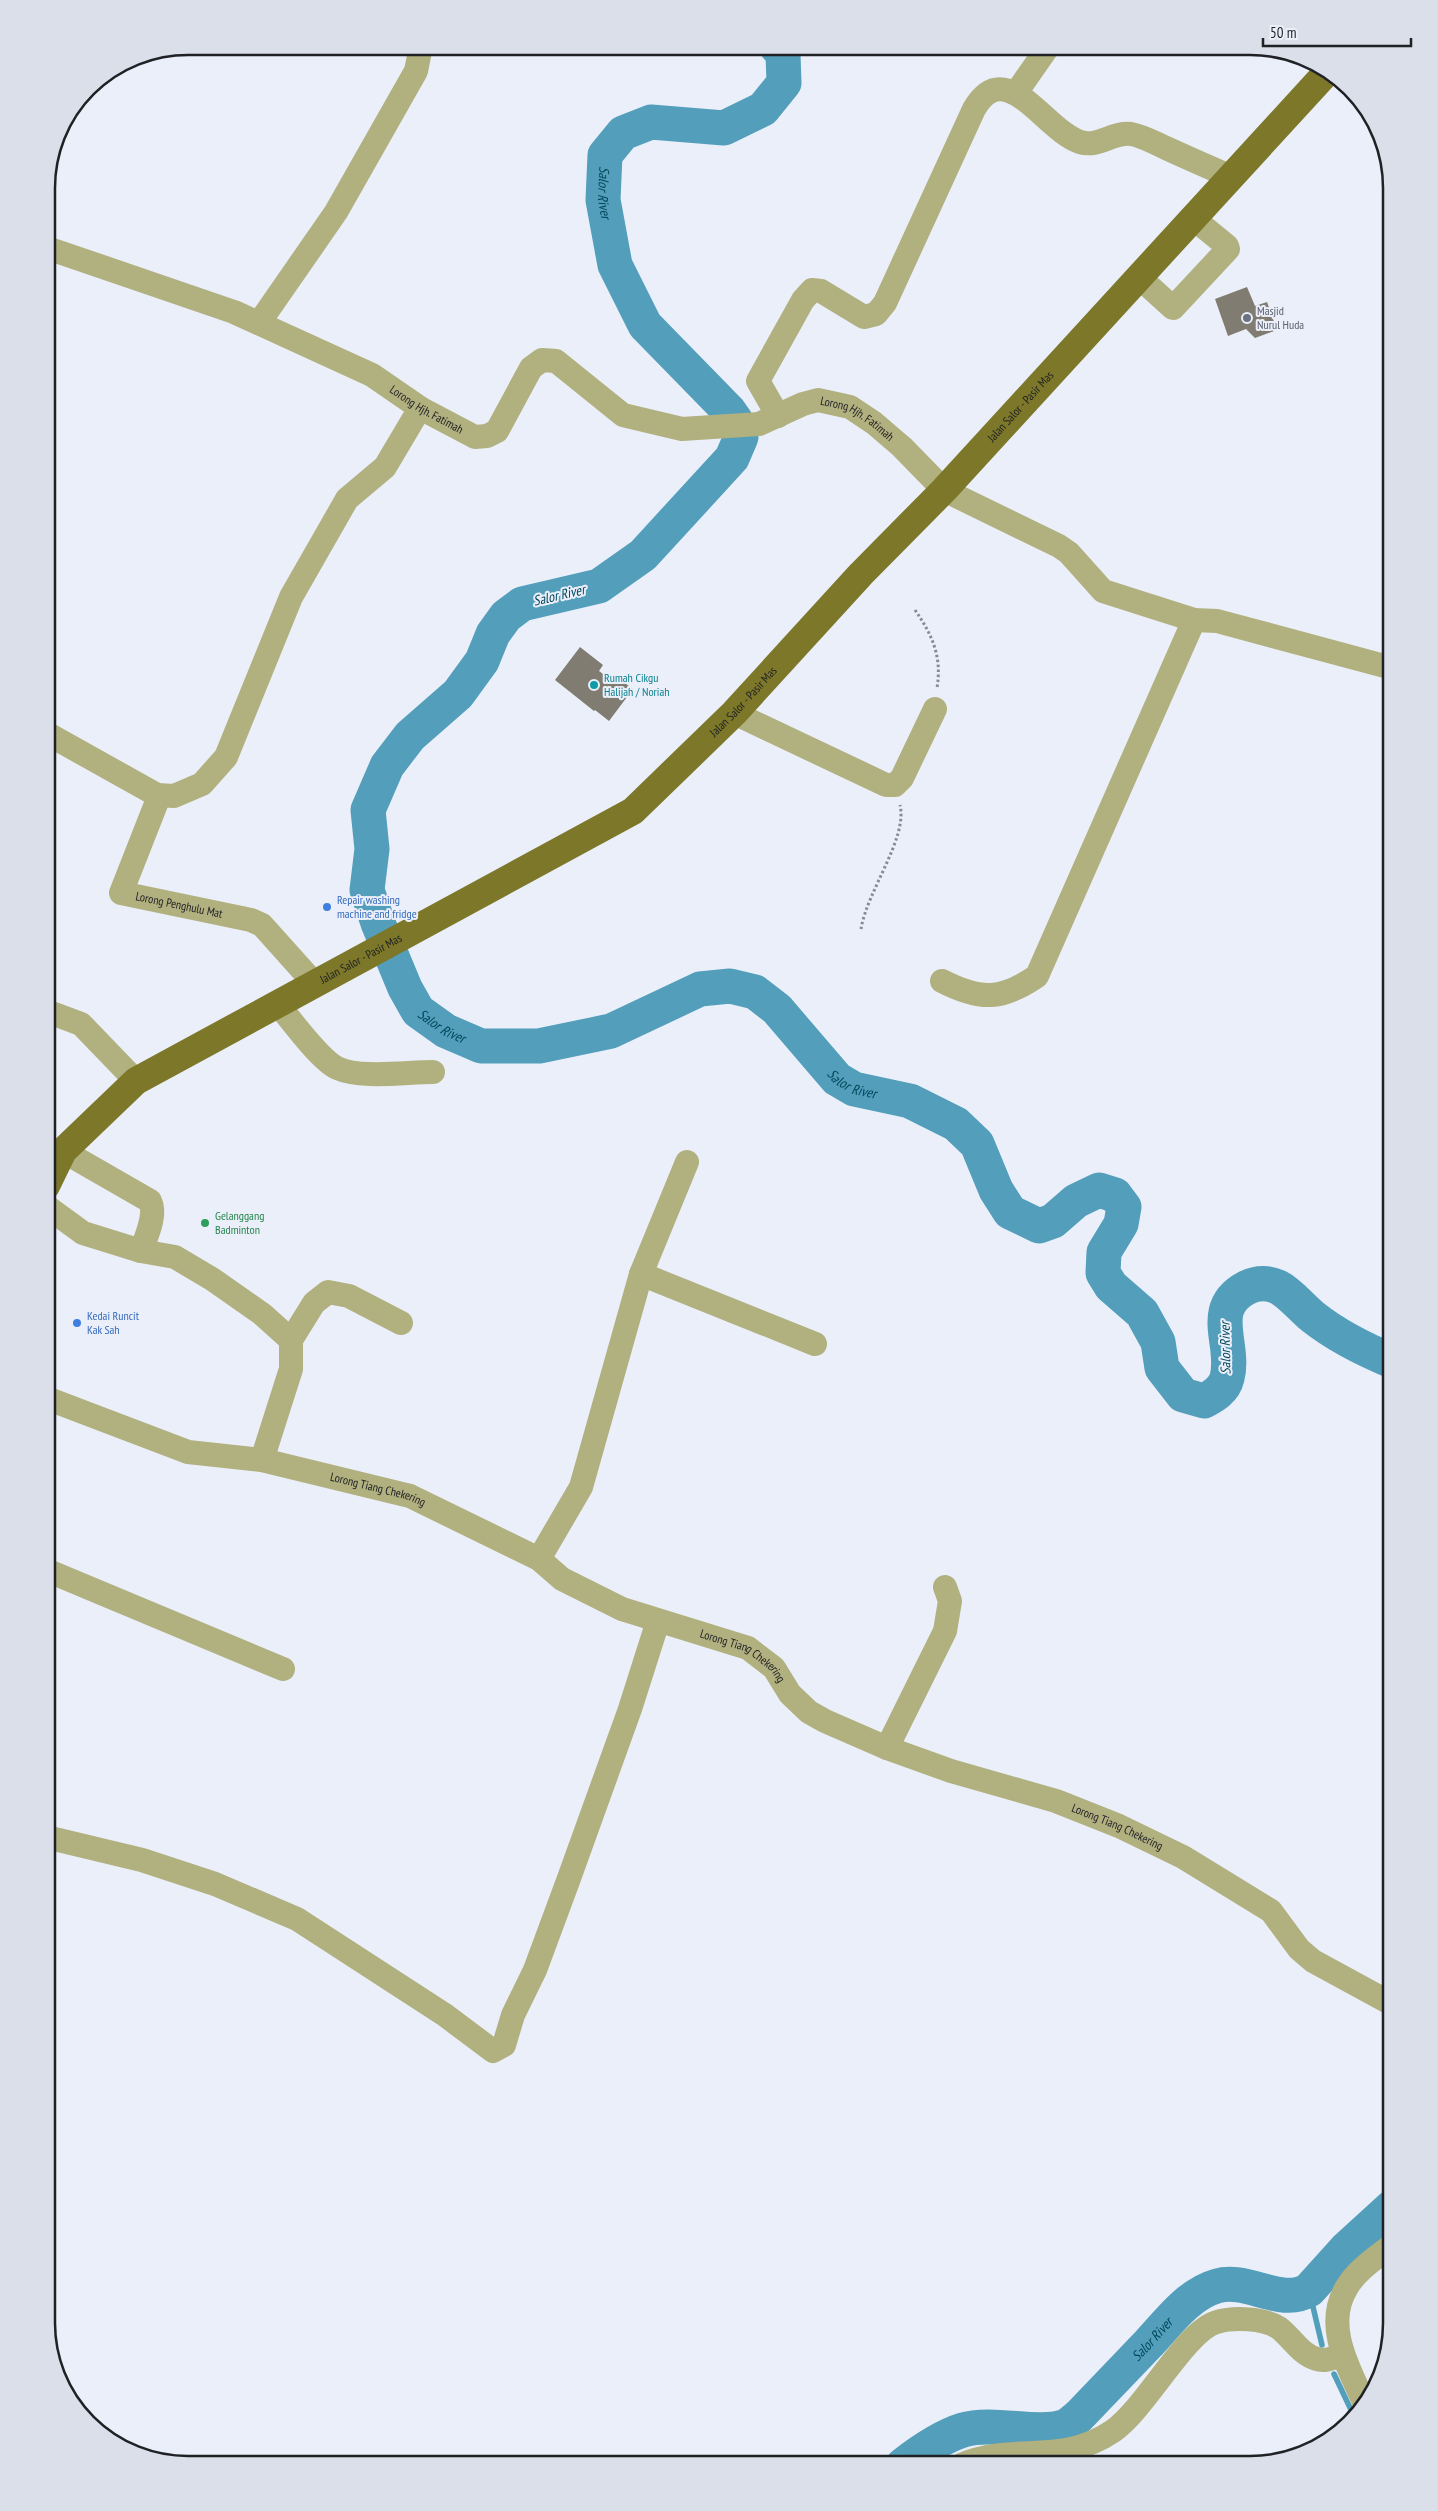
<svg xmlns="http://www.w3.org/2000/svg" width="1438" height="2511" font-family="'PT Sans Narrow',sans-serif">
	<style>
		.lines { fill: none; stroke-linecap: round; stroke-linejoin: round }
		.stream { stroke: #529ebb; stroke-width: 5.5 }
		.river { stroke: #529ebb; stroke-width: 35 }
		.building { fill: #817c72 }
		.path { stroke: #868a91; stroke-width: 3; stroke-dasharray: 2.5 2.5; stroke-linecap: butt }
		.minor { stroke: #b1b07f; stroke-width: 24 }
		.major { stroke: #7d7829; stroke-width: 28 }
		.worship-dot { fill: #6b7280; stroke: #eaeffa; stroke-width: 2 }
		.culture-dot { fill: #0f9aa8; stroke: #eaeffa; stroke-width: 2 }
		.shop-dot { fill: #3f7fe0; stroke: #eaeffa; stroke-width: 2 }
		.leisure-dot { fill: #2e9e5b; stroke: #eaeffa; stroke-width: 2 }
		.labels { text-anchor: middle; stroke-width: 4; stroke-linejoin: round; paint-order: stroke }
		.worship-label { font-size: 12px; fill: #5b616d; stroke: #eaeffa; text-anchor: start }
		.street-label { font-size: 12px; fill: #1f2125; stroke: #eaeffa }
		.culture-label { font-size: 12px; fill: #0d838f; stroke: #eaeffa; text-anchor: start }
		.shop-label { font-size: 12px; fill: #366cbe; stroke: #eaeffa; text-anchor: start }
		.leisure-label { font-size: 12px; fill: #27864d; stroke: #eaeffa; text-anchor: start }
		.water-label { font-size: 14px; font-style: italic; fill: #00475b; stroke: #eaeffa }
		.rim { fill: none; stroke: #1f2125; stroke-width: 2.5 }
	</style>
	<rect width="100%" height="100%" fill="#eaeffa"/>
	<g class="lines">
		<g class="stream">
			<path d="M1309 2290 1322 2345"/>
			<path d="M1334 2374 1353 2414"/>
		</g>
		<g class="river">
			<path id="s1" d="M776 46 783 54 784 83 763 109 724 128 651 122 623 133 605 155 603 200 615 265 645 325 729 411 736 421 741 437 732 458 643 555 599 586 522 604 506 616 493 634 482 661 458 694 410 736 387 766 368 810 372 849 367 890 378 923 405 988 418 1011 446 1031 481 1046H539L611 1031 700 989 730 986 755 992 777 1009 837 1079 854 1089 910 1101 956 1124 977 1144 996 1190 1010 1212 1039 1226 1053 1221 1076 1201 1099 1190 1115 1195 1124 1207 1121 1224 1104 1252 1103 1273 1111 1286 1142 1313 1158 1342 1162 1368 1183 1395 1204 1401C1214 1396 1224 1390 1227 1378 1236 1345 1207 1309 1246 1288 1256 1283 1267 1282 1278 1287 1290 1293 1302 1308 1313 1317 1337 1336 1363 1349 1392 1361"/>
			<path id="s2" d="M903 2465C921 2451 941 2437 963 2430 993 2421 1039 2436 1063 2427 1069 2425 1074 2420 1079 2416 1102 2392 1125 2368 1148 2344 1167 2324 1188 2294 1217 2286 1248 2277 1280 2307 1309 2290L1346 2249 1392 2207"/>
		</g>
	</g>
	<g class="building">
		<path d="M1247 287 1255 306 1267 302 1277 330 1255 338 1246 329 1228 336 1215 299Z"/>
		<path d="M580 647 603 665 599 671 611 680 614 675 633 689 609 721 595 710 594 711 555 680Z"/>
	</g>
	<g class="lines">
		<g class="path">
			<path d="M915 610C933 636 942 657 937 688"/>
			<path d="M861 929C867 891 908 838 900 805"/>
		</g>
		<g class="minor">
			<path d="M1016 93 1048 47"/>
			<path id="s3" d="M47 248 234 312 372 375 420 408 475 437 487 436 497 431 531 368 542 360 556 361 623 415 682 429 759 424 803 404 818 400 850 407 874 423 902 447 944 490 1059 546 1069 553 1103 591 1194 620 1217 621 1392 668"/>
			<path d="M1140 278 1173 308 1228 249 1227 246 1194 219"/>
			<path d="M259 323 336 212 416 71 421 46"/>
			<path d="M778 416 758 381 803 300 812 290 821 291 864 317 876 314 885 303 974 109C1006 54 1044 130 1080 142 1098 148 1112 132 1131 134 1143 136 1155 143 1166 148 1188 158 1210 168 1232 177"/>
			<path d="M734 713 886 785H895L902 778 935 709"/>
			<path d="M46 733 157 795 174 796 202 784 226 757 291 597 347 499 385 467 420 408"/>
			<path id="s4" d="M157 795 156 804 121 893 251 920 262 925 314 983"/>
			<path d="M942 981C981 1001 1002 1000 1037 976L1194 620"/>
			<path d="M277 1003C290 1019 320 1060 337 1068 361 1079 406 1072 433 1072"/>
			<path d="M46 1011 81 1024 136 1081"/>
			<path d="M63 1151 150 1201C157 1215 146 1237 141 1251"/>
			<path d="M46 1206 83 1233 141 1251 175 1257 212 1279 262 1314 291 1340"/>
			<path d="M641 1274 815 1344"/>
			<path id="s5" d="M46 1398 188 1452 262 1460 410 1496 539 1559 562 1579 622 1609 748 1648 774 1668 790 1694 809 1712 825 1721 887 1748 951 1771 1056 1801 1119 1826 1183 1857 1271 1911 1299 1949 1313 1961 1392 2004"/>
			<path d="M262 1460 291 1369V1340L314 1303 328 1292 349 1296 401 1323"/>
			<path d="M539 1559 581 1487 641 1274 687 1162"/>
			<path d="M46 1570 283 1669"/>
			<path d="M887 1748 945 1631 950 1601 945 1587"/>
			<path d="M46 1837 142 1860 215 1884 297 1919 445 2015 493 2051 504 2045 513 2015 535 1970 568 1881 630 1709 658 1621"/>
			<path d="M1365 2404C1349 2369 1323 2325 1347 2287 1357 2270 1377 2257 1392 2245"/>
			<path d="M961 2465C1014 2442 1060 2467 1113 2431 1146 2408 1186 2330 1217 2322 1233 2317 1264 2318 1279 2328 1292 2338 1301 2355 1317 2359 1325 2362 1335 2357 1343 2355"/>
		</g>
		<path class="major" id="s6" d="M46 1186 63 1151 136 1081 633 811 734 713 861 574 944 490 1329 70"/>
	</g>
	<circle class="worship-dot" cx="1247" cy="318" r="5"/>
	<circle class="culture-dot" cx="594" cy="685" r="5"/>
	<g class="shop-dot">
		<circle cx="327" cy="907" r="5"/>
		<circle cx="77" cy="1323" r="5"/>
	</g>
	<circle class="leisure-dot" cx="205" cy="1223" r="5"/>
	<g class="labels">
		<g class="worship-label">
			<text x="1257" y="315">Masjid<tspan x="1257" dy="14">Nurul Huda</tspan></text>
		</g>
		<g class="street-label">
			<text dy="4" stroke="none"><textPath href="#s6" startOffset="1266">Jalan Salor - Pasir Mas</textPath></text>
			<text dy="4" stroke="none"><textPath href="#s3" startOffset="414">Lorong Hjh. Fatimah</textPath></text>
			<text dy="4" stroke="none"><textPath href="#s3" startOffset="924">Lorong Hjh. Fatimah</textPath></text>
			<text dy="4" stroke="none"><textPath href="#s6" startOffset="861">Jalan Salor - Pasir Mas</textPath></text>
			<text dy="4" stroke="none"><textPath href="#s4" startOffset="164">Lorong Penghulu Mat</textPath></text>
			<text dy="4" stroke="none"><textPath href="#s6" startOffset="396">Jalan Salor - Pasir Mas</textPath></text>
			<text dy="4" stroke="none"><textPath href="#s5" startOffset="346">Lorong Tiang Chekering</textPath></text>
			<text dy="4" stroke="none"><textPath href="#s5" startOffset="751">Lorong Tiang Chekering</textPath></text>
			<text dy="4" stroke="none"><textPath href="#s5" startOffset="1171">Lorong Tiang Chekering</textPath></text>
		</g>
		<g class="culture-label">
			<text x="604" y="682">Rumah Cikgu<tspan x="604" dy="14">Halijah / Noriah</tspan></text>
		</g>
		<g class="shop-label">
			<text x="337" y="904">Repair washing<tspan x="337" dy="14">machine and fridge</tspan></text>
			<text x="87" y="1320">Kedai Runcit<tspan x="87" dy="14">Kak Sah</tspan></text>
		</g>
		<g class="leisure-label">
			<text x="215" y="1220">Gelanggang<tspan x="215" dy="14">Badminton</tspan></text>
		</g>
		<g class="water-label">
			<text dy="5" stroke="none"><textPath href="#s1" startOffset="286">Salor River</textPath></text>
			<text transform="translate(559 595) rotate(-13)" y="5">Salor River</text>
			<text dy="5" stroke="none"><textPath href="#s1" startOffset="1365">Salor River</textPath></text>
			<text dy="5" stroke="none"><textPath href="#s1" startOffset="1831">Salor River</textPath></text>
			<text transform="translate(1225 1348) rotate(-91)" y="5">Salor River</text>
			<text dy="5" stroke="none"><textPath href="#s2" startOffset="296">Salor River</textPath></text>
		</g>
	</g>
	<path d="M0 0H1438V2511H0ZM188 55H1250A133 133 0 0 1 1383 188V2323A133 133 0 0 1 1250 2456H188A133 133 0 0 1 55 2323V188A133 133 0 0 1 188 55Z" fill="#dadfe9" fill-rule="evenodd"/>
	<path class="rim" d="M188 55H1250A133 133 0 0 1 1383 188V2323A133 133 0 0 1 1250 2456H188A133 133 0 0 1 55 2323V188A133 133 0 0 1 188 55Z"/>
	<path d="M1263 38v8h148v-8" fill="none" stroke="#1f2125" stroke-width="2.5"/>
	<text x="1270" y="38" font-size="15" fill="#1f2125" stroke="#eaeffa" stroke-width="4" paint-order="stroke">50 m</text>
</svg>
